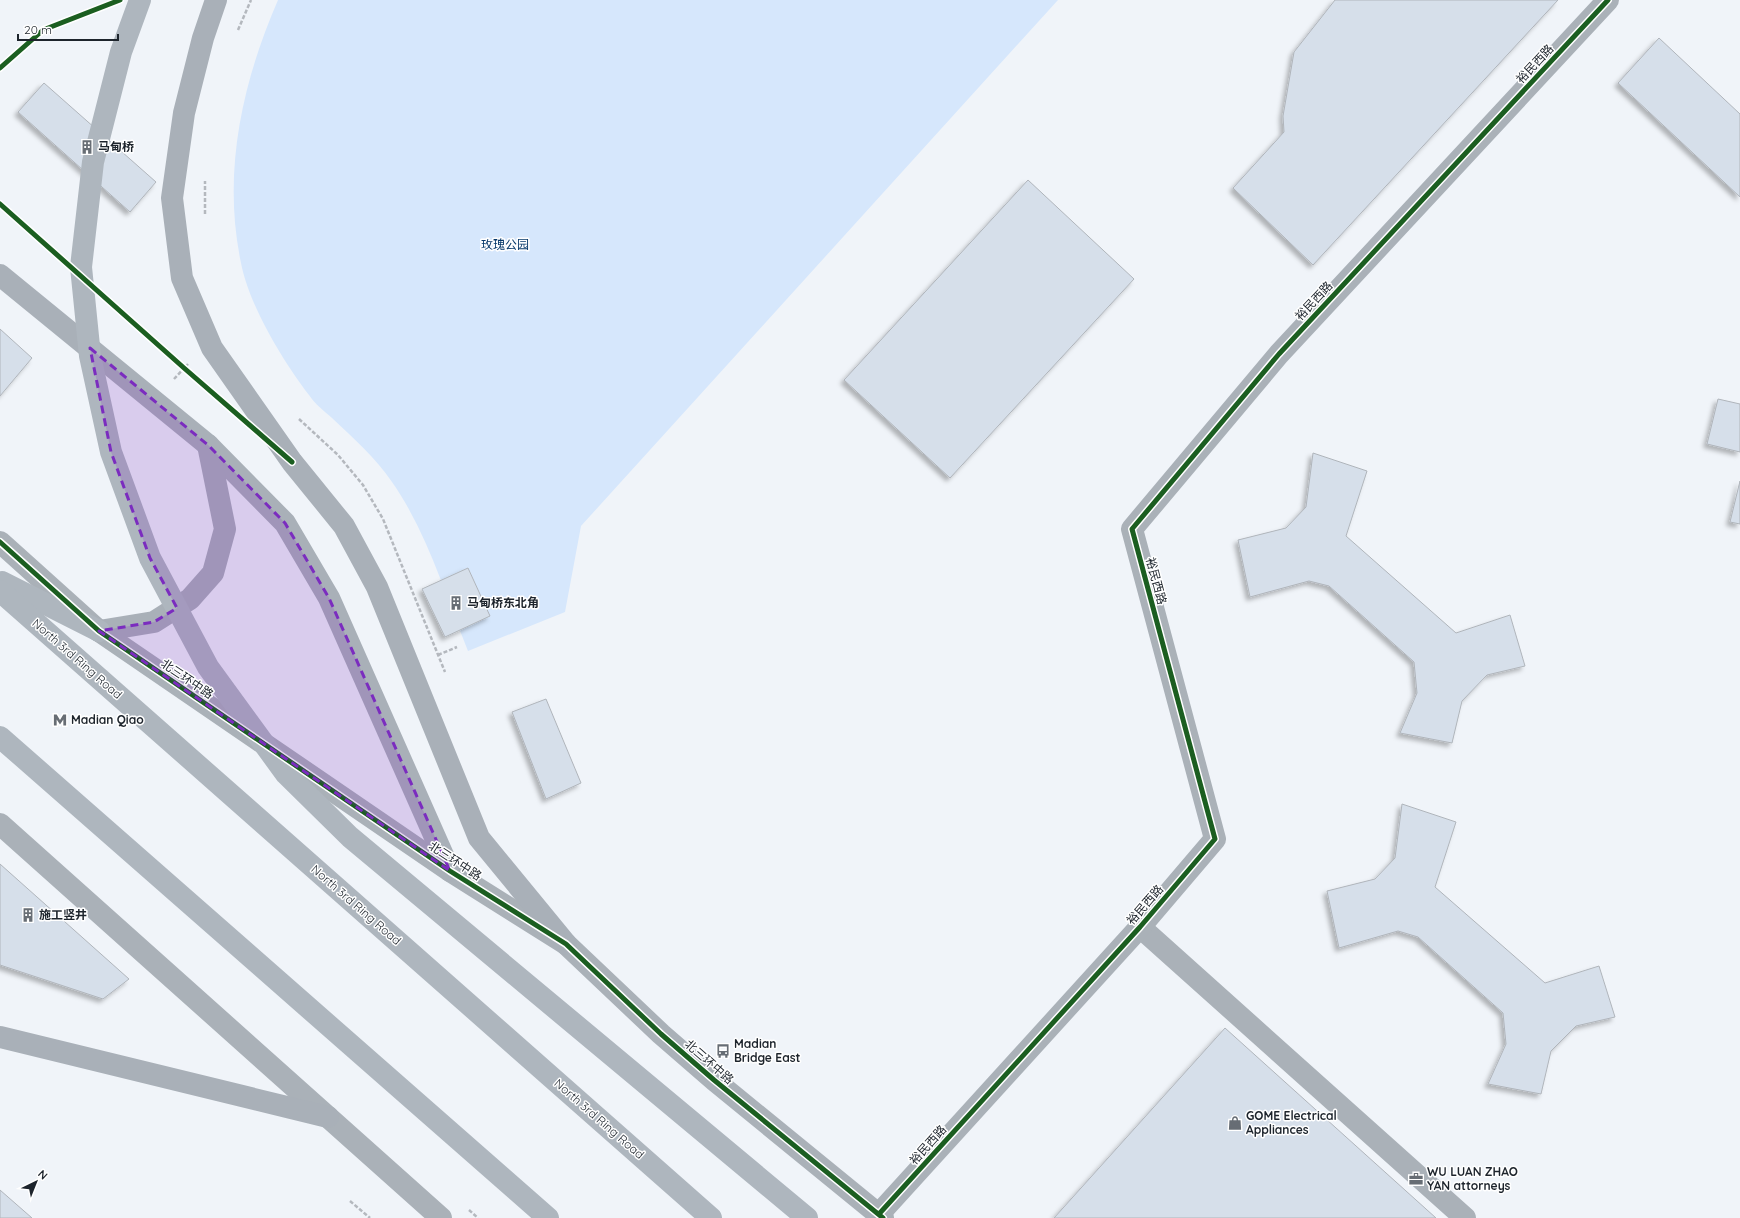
<svg xmlns="http://www.w3.org/2000/svg" width="1740" height="1218" font-family="Quicksand,'Noto Sans SC',sans-serif">
	<style>
		.green { fill: #d6e7fc }
		.building { fill: #d6dfea; stroke: #b0b5bb; filter: url(#shadow) }
		.lines { fill: none; stroke-linecap: round; stroke-linejoin: round }
		.path { stroke: #b4b8be; stroke-width: 2.5; stroke-dasharray: 4 2; stroke-linecap: butt }
		.minor { stroke: #aab1b8; stroke-width: 22 }
		.tertiary { stroke: #aab1b8; stroke-width: 22 }
		.secondary { stroke: #a9b0b8; stroke-width: 22 }
		.trunk { stroke: #aeb6be; stroke-width: 22 }
		.trunk-bridge { stroke: #aeb6be; stroke-width: 22 }
		.cycleway-casing { stroke: #fff; stroke-width: 8 }
		.cycleway { stroke: #1b5e20; stroke-width: 5 }
		.marked { fill: #7b2cbf; fill-opacity: 0.2; stroke: #7b2cbf; stroke-width: 3; stroke-dasharray: 8 5; stroke-linejoin: round }
		.labels { text-anchor: middle; stroke-width: 3; stroke-linejoin: round; paint-order: stroke }
		.street-label { font-size: 12px; fill: #1d242c; stroke: #fff }
		.poi-label { font-size: 12px; font-weight: bold; fill: #1d242c; stroke: #fff; text-anchor: start }
		.park-label { font-size: 12px; fill: #06386a; stroke: #fff }
	</style>
	<defs>
		<filter id="shadow"><feDropShadow dx="-3.5" dy="3.5" stdDeviation="2" flood-color="#0004"/></filter>
	</defs>
	<rect width="100%" height="100%" fill="#f0f4f9"/>
	<path class="green" d="M278 0H1058L581 526 565 612 468 651C445 594 427 532 392 482 376 458 353 438 332 418 324 411 315 404 309 395 283 361 249 305 241 263 222 173 242 83 278 0Z"/>
	<g class="building">
		<path d="M1335 0H1558L1313 265 1233 188 1284 132 1283 116 1294 52Z"/>
		<path d="M1659 38 1740 114V197L1618 83Z"/>
		<path d="M44 83 156 182 130 212 18 112Z"/>
		<path d="M1028 180 1134 279 950 478 844 380Z"/>
		<path d="M0 329 32 358 0 396Z"/>
		<path d="M1718 399 1740 404V452L1707 444Z"/>
		<path d="M1313 453 1367 471 1346 536 1456 633 1510 615 1525 666 1487 675 1462 701 1452 743 1400 733 1417 693 1414 662 1329 586 1309 581 1250 597 1238 540 1286 528 1306 507Z"/>
		<path d="M1740 481V524L1730 522Z"/>
		<path d="M468 568 490 616 445 637 422 589Z"/>
		<path d="M546 699 581 783 546 799 512 712Z"/>
		<path d="M1402 804 1456 822 1435 887 1545 983 1599 966 1615 1017 1576 1026 1551 1051 1541 1094 1488 1084 1506 1044 1503 1013 1418 937 1398 931 1339 948 1327 891 1375 879 1395 858Z"/>
		<path d="M0 864 129 979 103 999 0 965Z"/>
		<path d="M1225 1028 1436 1218H1054Z"/>
		<path d="M0 1190 32 1218H0Z"/>
	</g>
	<g class="lines">
		<g class="path">
			<path d="M238 30 251 0"/>
			<path d="M205 214V181"/>
			<path d="M174 379 188 364"/>
			<path d="M299 419 338 455 363 485 383 519 445 672"/>
			<path d="M438 655 457 647"/>
			<path d="M350 1201 370 1218"/>
			<path d="M469 1210 478 1218"/>
		</g>
		<path class="minor" d="M1140 927 1465 1218"/>
		<g class="tertiary">
			<path d="M0 542 99 631 450 871 566 944 661 1034 714 1080 883 1218"/>
			<path d="M0 824 441 1218"/>
			<path d="M879 1214 1140 927 1215 839 1132 529 1279 354 1608 0"/>
		</g>
		<g class="secondary">
			<path d="M216 0 203 38 184 113 172 198 182 278 212 348 292 462 344 526 377 587 479 838 566 944"/>
			<path d="M0 275 208 445 285 523 329 598 450 871"/>
			<path d="M99 631 154 622 190 599 213 573 225 529 208 445"/>
			<path d="M0 1037 328 1117"/>
		</g>
		<g class="trunk">
			<path d="M2 582 99 631"/>
			<path d="M0 591 711 1218"/>
			<path d="M0 737 548 1218"/>
		</g>
		<path class="trunk-bridge" d="M140 0 121 52 93 162 81 267 90 356 111 452 150 558 208 667 286 774 350 837 807 1218"/>
		<defs>
			<g id="cycleway">
				<path d="M0 68 43 30 120 0"/>
				<path d="M0 204 184 368 292 462"/>
				<path d="M0 542 99 631 450 871 566 944 661 1034 714 1080 883 1218"/>
				<path d="M879 1214 1140 927 1215 839 1132 529 1279 354 1608 0"/>
			</g>
		</defs>
		<use href="#cycleway" class="cycleway-casing"/>
		<use href="#cycleway" class="cycleway"/>
	</g>
	<path class="marked" d="M90 348 208 445 285 523 329 598 450 871 99 631 154 622 177 608 150 558 111 452Z"/>
	<defs>
		<symbol id="building-bare" viewBox="-9 -9 18 18"><path d="M-4-6H4V6H1V3H-1V6H-4ZM-2.5-4.3h1.7v1.8h-1.7ZM.8-4.3h1.7v1.8H.8ZM-2.5-1h1.7V.8h-1.7ZM.8-1h1.7V.8H.8Z" fill="#676d74" stroke="#fff" stroke-width="2.5" paint-order="stroke"/></symbol>
		<symbol id="metro-bare" viewBox="-9 -9 18 18"><path d="M-5.5 5V-5H-3L0 0L3-5H5.5V5H3V-.5L0 4L-3-.5V5Z" fill="#676d74" stroke="#fff" stroke-width="2.5" paint-order="stroke"/></symbol>
		<symbol id="bus-bare" viewBox="-9 -9 18 18"><path d="M-5-6H5V4H4V6H2V4H-2V6H-4V4H-5ZM-3.5-4V0h7V-4ZM-3.5 1.2v1.5H-2V1.2ZM2 1.2v1.5H3.5V1.2Z" fill="#676d74" stroke="#fff" stroke-width="2.5" paint-order="stroke"/></symbol>
		<symbol id="shop-bare" viewBox="-9 -9 18 18"><path d="M-5-2.5h2.3a2.7 3.5 0 0 1 5.4 0H5L5.5 6h-11ZM-1.5-2.5h3a1.5 2.3 0 0 0-3 0Z" fill="#676d74" stroke="#fff" stroke-width="2.5" paint-order="stroke"/></symbol>
		<symbol id="office-bare" viewBox="-9 -9 18 18"><path d="M-6-3h4V-5.5h4V-3h4V5H-6ZM-1-4.5V-3h2v-1.5ZM-6 0V1H6V0Z" fill="#676d74" stroke="#fff" stroke-width="2.5" paint-order="stroke"/></symbol>
	</defs>
	<g fill-rule="evenodd">
		<use href="#building-bare" x="77" y="137" width="20" height="20"/>
		<use href="#building-bare" x="446" y="593" width="20" height="20"/>
		<use href="#metro-bare" x="50" y="710" width="20" height="20"/>
		<use href="#building-bare" x="18" y="905" width="20" height="20"/>
		<use href="#bus-bare" x="713" y="1041" width="20" height="20"/>
		<use href="#shop-bare" x="1225" y="1113" width="20" height="20"/>
		<use href="#office-bare" x="1406" y="1169" width="20" height="20"/>
	</g>
	<g class="labels">
		<g class="street-label">
			<text transform="translate(1535 64) rotate(-47)" y="4">裕民西路</text>
			<text transform="translate(1314 301) rotate(-47)" y="4">裕民西路</text>
			<text transform="translate(1156 581) rotate(75)" y="4">裕民西路</text>
			<text transform="translate(77 659) rotate(41)" y="4">North 3rd Ring Road</text>
			<text transform="translate(187 679) rotate(34)" y="4">北三环中路</text>
			<text transform="translate(455 861) rotate(33)" y="4">北三环中路</text>
			<text transform="translate(356 905) rotate(41)" y="4">North 3rd Ring Road</text>
			<text transform="translate(1145 905) rotate(-49)" y="4">裕民西路</text>
			<text transform="translate(709 1062) rotate(41)" y="4">北三环中路</text>
			<text transform="translate(599 1119) rotate(41)" y="4">North 3rd Ring Road</text>
			<text transform="translate(928 1145) rotate(-48)" y="4">裕民西路</text>
		</g>
		<g class="poi-label">
			<text x="98" y="151">马甸桥</text>
			<text x="467" y="607">马甸桥东北角</text>
			<text x="71" y="724">Madian Qiao</text>
			<text x="39" y="919">施工竖井</text>
			<text x="734" y="1048">Madian<tspan x="734" dy="14">Bridge East</tspan></text>
			<text x="1246" y="1120">GOME Electrical<tspan x="1246" dy="14">Appliances</tspan></text>
			<text x="1427" y="1176">WU LUAN ZHAO<tspan x="1427" dy="14">YAN attorneys</tspan></text>
		</g>
		<g class="park-label">
			<text x="505" y="249">玫瑰公园</text>
		</g>
	</g>
	<g transform="translate(36 1182) rotate(43)" stroke="#ffffff" stroke-width="3" paint-order="stroke">
	<path d="M0-3L7 15L0 10L-7 15Z" fill="#1d242c"/>
	<text y="-6" font-size="11" font-weight="bold" text-anchor="middle" fill="#1d242c">N</text>
	</g>
	<path d="M18 34v6h100v-6" fill="none" stroke="#1d242c" stroke-width="2"/>
	<text x="24" y="34" font-size="12" fill="#1d242c" stroke="#ffffff" stroke-width="3" paint-order="stroke">20 m</text>
</svg>
